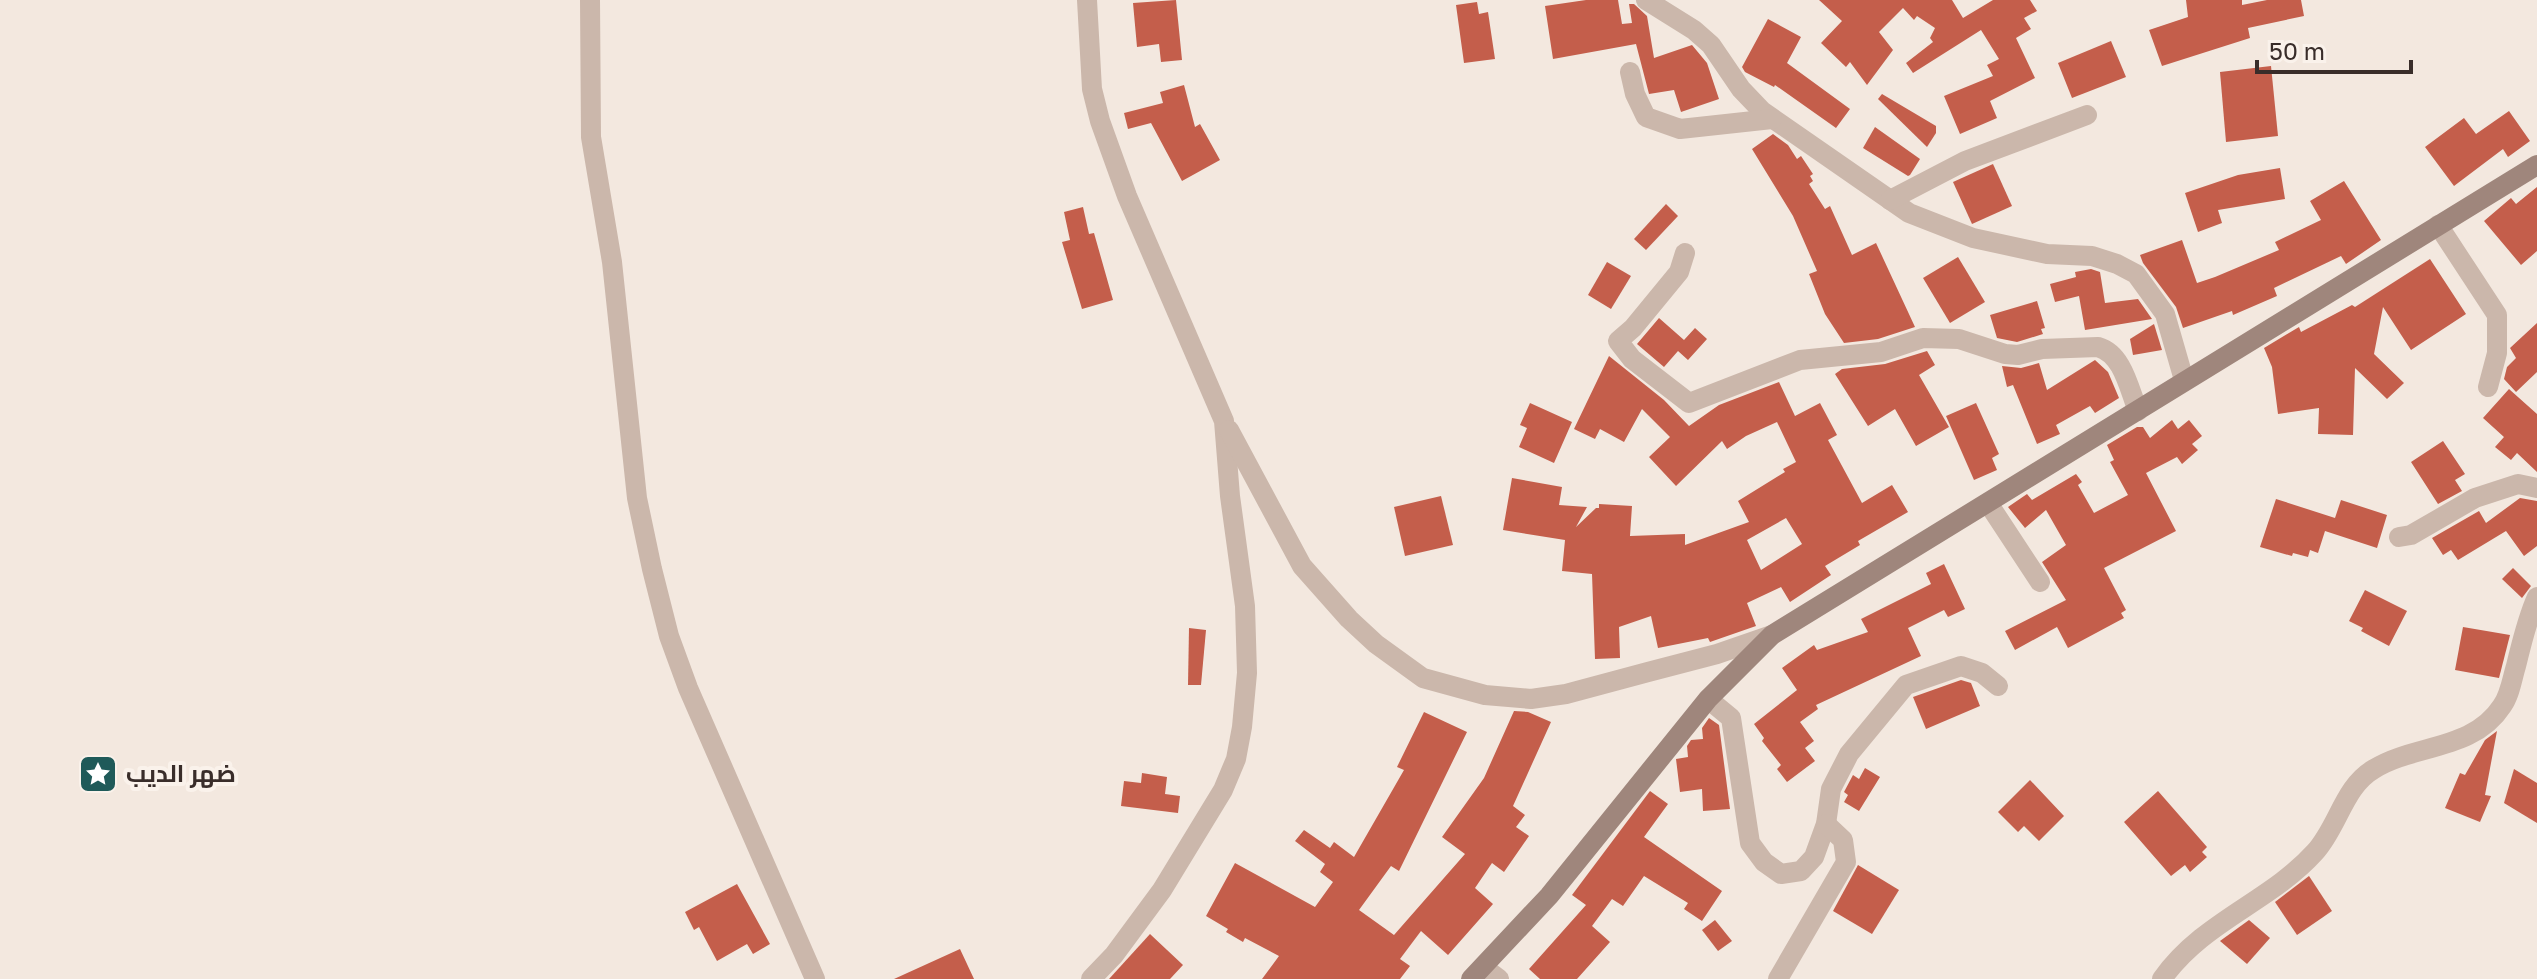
<svg xmlns="http://www.w3.org/2000/svg" width="2537" height="979" font-family="'Golos Text',Cairo,sans-serif">
	<style>
		.building { fill: #c45e4b; fill-rule: evenodd }
		.lines { fill: none; stroke-linecap: round; stroke-linejoin: round }
		.minor { stroke: #cbb7ab; stroke-width: 20 }
		.tertiary { stroke: #cbb7ab; stroke-width: 20 }
		.secondary { stroke: #9f867c; stroke-width: 20 }
		.labels { text-anchor: middle; stroke-width: 8; stroke-linejoin: round; paint-order: stroke }
		.poi-label { font-size: 24px; font-weight: bold; fill: #392d2a; stroke: #faf2eb; text-anchor: start }
	</style>
	<rect width="100%" height="100%" fill="#f3e8df"/>
	<g class="building">
		<path d="M1176 0 1182 60 1161 62 1159 44 1137 47 1133 3Z"/>
		<path d="M1586 0H1618L1622 24 1632 23 1629 4H1634L1647 16 1654 58 1692 45 1707 63 1719 99 1681 112 1674 90 1649 94 1636 44 1553 59 1545 6Z"/>
		<path d="M1819 0H1952L1963 18 1993 0H2030L2037 11 2024 18 2031 29 2016 38 2035 78 1990 101 1997 118 1960 134 1944 96 1993 76 1987 65 1999 59 1981 30 1913 73 1906 63 1933 42 1930 38 1935 28 1917 16 1914 20 1903 8 1879 32 1893 50 1867 85 1850 62 1846 67 1821 43 1842 21Z"/>
		<path d="M2186 0H2242V5L2267 0H2301L2304 16 2248 28 2250 38 2162 66 2149 30 2188 17Z"/>
		<path d="M1477 2 1479 14 1488 12 1495 59 1464 63 1456 5Z"/>
		<path d="M1768 19 1801 37 1787 63 1850 109 1836 128 1775 85 1774 87 1745 72 1742 67Z"/>
		<path d="M2111 41 2126 77 2072 98 2058 63Z"/>
		<path d="M2271 66 2278 136 2226 142 2220 72Z"/>
		<path d="M1184 85 1195 127 1200 124 1220 160 1182 181 1151 123 1128 129 1124 113 1163 103 1160 92Z"/>
		<path d="M1882 94 1936 126V133L1927 147 1878 99Z"/>
		<path d="M2509 111 2530 141 2508 157 2503 149 2454 186 2425 147 2464 118 2476 134Z"/>
		<path d="M1875 127 1920 159 1910 175 1908 176 1863 148Z"/>
		<path d="M1773 134 1788 145 1797 159 1801 156 1813 174 1810 176 1813 181 1809 184 1825 209 1830 206 1852 255 1876 243 1915 327 1878 339 1844 343 1825 314 1809 274 1817 271 1793 216 1752 149Z"/>
		<path d="M1993 164 2012 206 1972 224 1953 182Z"/>
		<path d="M2280 168 2285 199 2218 210 2222 223 2198 232 2185 193 2238 175Z"/>
		<path d="M2344 181 2381 240 2346 264 2341 256 2274 288 2277 296 2233 315 2232 311 2183 328 2176 307 2143 263 2140 255 2182 240 2197 283 2215 277 2279 250 2275 242 2321 220 2310 201Z"/>
		<path d="M2537 187V251L2521 265 2484 221 2511 198 2516 204Z"/>
		<path d="M1666 204 1678 216 1646 250 1634 239Z"/>
		<path d="M1083 207 1089 234 1094 233 1113 300 1082 309 1062 242 1070 240 1064 212Z"/>
		<path d="M1958 257 1985 302 1950 323 1923 278Z"/>
		<path d="M2430 259 2466 314 2411 350 2383 307 2374 354 2404 383 2387 399 2355 368 2353 435 2318 434 2319 408 2278 414 2272 367 2264 348 2299 327 2301 332 2352 305 2355 307Z"/>
		<path d="M1607 262 1631 276 1611 309 1588 295Z"/>
		<path d="M2091 269 2100 272 2105 303 2138 299 2152 319 2085 330 2079 296 2055 302 2050 284 2076 277 2075 272Z"/>
		<path d="M2037 301 2045 328 2041 329 2043 334 2017 342 1997 338 1990 315Z"/>
		<path d="M1659 318 1684 340 1695 328 1707 339 1688 360 1678 351 1664 367 1637 344Z"/>
		<path d="M2537 323V372L2516 392 2504 379 2507 367 2516 358 2510 348Z"/>
		<path d="M2154 324 2162 350 2133 355 2130 339Z"/>
		<path d="M1927 351 1935 365 1919 375 1949 427 1916 446 1895 409 1868 426 1835 374 1842 369 1885 364Z"/>
		<path d="M1609 356 1664 400 1689 426 1719 405 1779 382 1795 416 1820 403 1837 435 1828 440 1862 503 1892 485 1908 512 1858 541 1860 545 1825 566 1831 575 1790 602 1781 587 1747 603 1756 626 1710 642 1708 638 1658 648 1651 616 1619 627 1620 658 1595 659 1592 574 1562 571 1565 540 1503 530 1512 478 1562 487 1559 505 1587 507 1576 527 1596 508H1599V504L1632 506 1630 536 1685 534V545L1749 522 1738 501 1785 472 1783 469 1796 462 1777 422 1746 436 1727 449 1722 441 1676 486 1649 457 1670 437 1642 409 1624 442 1600 429 1595 439 1574 429ZM1786 518 1802 544 1761 570 1747 540Z"/>
		<path d="M2095 360 2108 372 2119 398 2095 413 2090 406 2056 425 2060 434 2037 444 2013 385 2007 387 2002 366 2021 368 2039 363 2047 390Z"/>
		<path d="M2509 389 2537 414V472L2517 453 2511 460 2495 447 2504 437 2483 418Z"/>
		<path d="M1530 403 1572 422 1554 463 1519 447 1527 428 1520 425Z"/>
		<path d="M1976 403 1999 454 1992 458 1997 470 1974 480 1946 416Z"/>
		<path d="M2172 420 2178 429 2189 420 2202 436 2192 444 2198 450 2182 464 2177 457 2146 473 2176 531 2104 568 2126 610 2121 613 2124 618 2068 648 2057 627 2015 650 2005 631 2066 600 2042 562 2066 545 2046 510 2025 528 2008 507 2027 494 2032 500 2076 474 2082 482 2078 485 2094 513 2128 495 2110 462 2114 460 2107 445 2137 427H2143L2150 438Z"/>
		<path d="M2443 441 2465 474 2455 480 2462 491 2438 504 2411 462Z"/>
		<path d="M1441 496 1453 545 1405 556 1394 507Z"/>
		<path d="M2520 498 2537 501V546L2524 556 2506 531 2458 560 2451 550 2443 555 2432 538 2479 511 2486 523Z"/>
		<path d="M2276 499 2335 518 2341 500 2387 515 2377 548 2325 531 2318 553 2310 550 2308 557 2293 553 2292 556 2260 547Z"/>
		<path d="M1944 564 1965 609 1948 617 1944 610 1908 628 1921 656 1816 705 1818 709 1800 722 1814 741 1805 748 1815 761 1787 782 1777 769 1781 765 1762 741 1764 738 1754 724 1797 690 1782 668 1814 645 1817 650 1868 632 1861 619 1931 584 1926 573Z"/>
		<path d="M2513 568 2531 586 2522 598 2502 579Z"/>
		<path d="M2365 590 2407 611 2389 646 2361 631 2363 628 2349 621Z"/>
		<path d="M2463 627 2510 635 2499 678 2455 670Z"/>
		<path d="M1189 628 1206 630 1201 685H1188Z"/>
		<path d="M1961 680 1971 683 1980 706 1926 729 1913 697Z"/>
		<path d="M1514 711 1528 712 1551 722 1513 806 1525 815 1516 827 1529 836 1504 872 1492 863 1475 888 1493 904 1448 955 1421 931 1400 959 1410 966 1400 979H1262L1279 956 1245 938 1243 942 1226 932 1228 929 1206 916 1235 863 1315 907 1333 882 1320 872 1325 864 1295 841 1304 830 1330 848 1334 842 1354 857 1404 770 1397 767 1424 712 1467 732 1399 871 1391 866 1359 910 1394 935 1465 854 1442 837 1484 778Z"/>
		<path d="M1709 718 1719 725 1730 809 1703 811 1702 789 1680 792 1676 759 1688 757 1687 746 1691 740 1703 739 1702 728Z"/>
		<path d="M2497 731 2485 795 2491 796 2480 822 2445 808 2460 773 2465 775 2485 740Z"/>
		<path d="M1865 768 1880 777 1859 811 1844 802 1848 795 1844 792 1853 775 1859 779Z"/>
		<path d="M2514 769 2537 783V823L2504 803Z"/>
		<path d="M1142 773 1167 777 1165 794 1180 796 1178 813 1121 806 1124 781 1141 783Z"/>
		<path d="M2030 780 2064 816 2039 841 2024 826 2018 832 1998 812Z"/>
		<path d="M1650 791 1668 804 1644 837 1722 891 1702 921 1684 909 1688 903 1644 876 1623 906 1612 899 1592 926 1610 942 1577 979H1540L1529 969 1586 905 1572 895Z"/>
		<path d="M2158 791 2207 847 2202 852 2207 857 2190 872 2185 865 2171 876 2124 822Z"/>
		<path d="M1858 865 1899 890 1872 934 1833 911Z"/>
		<path d="M2309 876 2332 911 2297 935 2275 902Z"/>
		<path d="M737 884 770 944 753 954 747 944 717 961 699 927 694 930 685 912Z"/>
		<path d="M1715 920 1732 941 1718 951 1702 930Z"/>
		<path d="M2249 920 2270 938 2247 964 2220 941Z"/>
		<path d="M1150 934 1183 965 1170 979H1109Z"/>
		<path d="M960 949 974 979H894Z"/>
	</g>
	<g class="lines">
		<g class="minor">
			<path d="M1087 0 1092 89 1100 121 1127 196 1224 421 1230 496 1245 606 1247 673 1242 727 1236 759 1223 790 1162 890 1114 955 1091 979"/>
			<path d="M1646 0 1694 30 1711 45 1741 89 1762 111 1909 213 1973 238 2047 254 2092 256 2117 264 2136 274 2165 314 2184 380"/>
			<path d="M1630 72 1635 94 1646 117 1680 129 1772 119"/>
			<path d="M1890 200 1965 161 2087 115"/>
			<path d="M2438 225 2497 315V353L2488 387"/>
			<path d="M1685 253 1679 272 1633 328 1618 341 1632 359 1689 403 1800 360 1881 352 1923 338 1959 339 2005 354 2018 355 2042 349 2098 347C2123 354 2129 389 2138 411"/>
			<path d="M1229 430 1302 566 1349 619 1376 644 1423 678 1485 695 1531 699 1566 694 1648 672 1717 654 1772 635"/>
			<path d="M1988 503 2040 582"/>
			<path d="M2399 537 2411 535 2475 498 2518 484 2537 488"/>
			<path d="M1708 699 1731 718 1750 843 1764 862 1781 874 1801 871 1814 857 1826 824 1831 789 1849 754 1906 685 1961 666 1982 673 1998 686"/>
			<path d="M1483 967 1499 979"/>
			<path d="M1778 979 1846 862 1843 840 1826 824"/>
			<path d="M2162 979C2203 921 2270 902 2315 852 2338 827 2344 786 2374 769 2414 744 2473 751 2502 706 2510 695 2512 679 2516 666 2522 642 2527 619 2537 597"/>
		</g>
		<path class="tertiary" d="M590 0 591 137 612 262 637 498 652 569 669 636 688 688 815 979"/>
		<path class="secondary" d="M1471 979 1549 896 1708 699 1772 635 2537 165"/>
	</g>
	<defs>
		<symbol id="sight-square" viewBox="-11 -11 22 22"><rect x="-9" y="-9" width="18" height="18" rx="4" fill="#1f5a59" stroke="#faf2eb"/><path d="M0-6L1.8-2.2L6-1.7L2.9 1.2L3.7 5.4L0 3.3L-3.7 5.4L-2.9 1.2L-6-1.7L-1.8-2.2Z" fill="#fff"/></symbol>
	</defs>
	<g fill-rule="evenodd">
		<use href="#sight-square" x="76" y="752" width="44" height="44"/>
	</g>
	<g class="labels">
		<g class="poi-label">
			<text x="126" y="782">ضهر الديب</text>
		</g>
	</g>
	<path d="M2257 60v12h154v-12" fill="none" stroke="#392d2a" stroke-width="4"/>
	<text x="2269" y="60" font-size="24" fill="#392d2a" stroke="#faf2eb" stroke-width="6" paint-order="stroke">50 m</text>
</svg>
